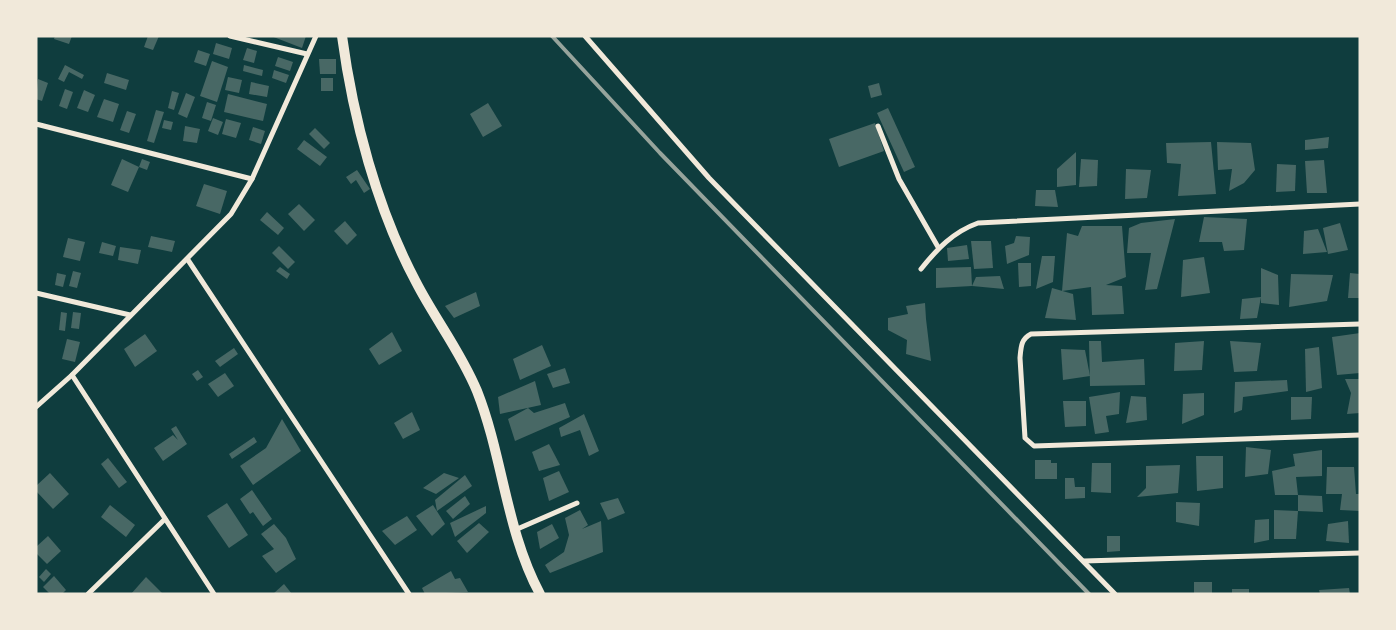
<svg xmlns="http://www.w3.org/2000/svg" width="1396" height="630" font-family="Helvetica,sans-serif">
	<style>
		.building { fill: #486865 }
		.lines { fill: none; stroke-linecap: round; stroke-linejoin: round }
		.minor { stroke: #f1e9da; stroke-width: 5 }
		.secondary { stroke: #f1e9da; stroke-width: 10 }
		.rail { stroke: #97a49c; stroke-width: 4 }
	</style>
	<rect width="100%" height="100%" fill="#0f3d3e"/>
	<g class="building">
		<path d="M55 36H72L69 44 54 39Z"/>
		<path d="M148 36H159L153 50 144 47Z"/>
		<path d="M271 36H306L302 48Z"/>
		<path d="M216 43 232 48 229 59 213 54Z"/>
		<path d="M247 48 257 51 254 63 243 60Z"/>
		<path d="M198 50 210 54 206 66 194 62Z"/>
		<path d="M278 57 293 62 290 71 275 66Z"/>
		<path d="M319 59H336V74H320Z"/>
		<path d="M212 61 228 67 217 102 200 96Z"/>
		<path d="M65 65 84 75 82 79 69 72 64 82 58 79Z"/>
		<path d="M244 65 263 70 262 76 243 71Z"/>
		<path d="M274 70 289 75 286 83 272 78Z"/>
		<path d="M107 73 129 80 126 90 104 83Z"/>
		<path d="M228 77 242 80 239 93 225 90Z"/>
		<rect x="321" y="78" width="12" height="13"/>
		<path d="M38 79 48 83 42 101 36 99Z"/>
		<path d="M251 82 269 86 267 97 249 94Z"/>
		<path d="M879 83 882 95 871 98 868 86Z"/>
		<path d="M65 89 73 92 67 109 59 106Z"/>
		<path d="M84 90 95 95 88 112 77 108Z"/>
		<path d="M172 91 179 93 174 110 168 108Z"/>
		<path d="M186 93 195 97 187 118 178 114Z"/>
		<path d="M228 94 267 104 263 121 224 112Z"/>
		<path d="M104 99 119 104 113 122 97 117Z"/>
		<path d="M207 102 216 105 211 121 202 118Z"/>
		<path d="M488 103 502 126 483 137 470 114Z"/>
		<path d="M888 108 915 167 904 172 877 113Z"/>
		<path d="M156 110 164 112 154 143 147 141Z"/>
		<path d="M127 111 136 114 129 133 120 130Z"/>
		<path d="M213 118 223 122 218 135 208 131Z"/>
		<path d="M226 119 241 123 236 138 222 134Z"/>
		<path d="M164 120 173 122 171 130 162 128Z"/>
		<path d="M875 123 884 151 839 167 829 139Z"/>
		<path d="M185 126 200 129 197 143 183 141Z"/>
		<path d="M253 127 265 131 261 144 249 140Z"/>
		<path d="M315 128 330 143 324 149 309 134Z"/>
		<path d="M1329 137 1328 148 1305 150V140Z"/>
		<path d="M304 140 327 157 320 166 297 149Z"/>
		<path d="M1211 142 1216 194 1178 196 1181 164 1167 163 1166 143Z"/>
		<path d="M1217 142 1251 143 1255 170 1244 183 1229 191 1232 169 1218 170Z"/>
		<path d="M1076 152V185L1057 187V169Z"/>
		<path d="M122 159 139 167 128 192 111 185Z"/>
		<path d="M142 159 150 162 147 170 139 167Z"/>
		<path d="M1081 159 1098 160 1097 186 1079 187Z"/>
		<path d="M1324 160 1327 193H1307L1305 161Z"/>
		<path d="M1277 164 1296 165 1295 191 1276 192Z"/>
		<path d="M1126 169 1151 170 1147 198 1125 199Z"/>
		<path d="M357 170 370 189 364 193 356 180 351 184 346 177Z"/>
		<path d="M204 184 227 191 220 214 196 206Z"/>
		<path d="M1036 190H1055L1058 207 1035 206Z"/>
		<path d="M299 204 315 220 304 231 288 214Z"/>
		<path d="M267 212 284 228 278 235 260 220Z"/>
		<path d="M1204 217 1247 219 1244 250 1224 251 1222 242H1199Z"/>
		<path d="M1175 219 1157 289 1145 290 1151 253H1127L1129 228 1141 223Z"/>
		<path d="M345 221 357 235 347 245 334 231Z"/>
		<path d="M1340 223 1348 250 1328 254 1323 228Z"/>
		<path d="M1082 226H1122L1126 277 1106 285 1122 286 1124 314 1092 315 1091 287 1062 291 1067 233 1078 236Z"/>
		<path d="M1318 229 1327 252 1303 254 1304 231Z"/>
		<path d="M151 236 175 241 172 252 148 247Z"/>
		<path d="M1016 236 1030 237 1029 255 1007 264 1005 246 1014 243Z"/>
		<path d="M68 238 85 242 80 261 63 257Z"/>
		<path d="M971 241H991L993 268 974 269Z"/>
		<path d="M102 242 116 246 113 256 99 253Z"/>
		<path d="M967 245 969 259 948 261 947 248Z"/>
		<path d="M279 246 295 262 288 269 272 253Z"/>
		<path d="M120 247 141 250 138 264 118 260Z"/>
		<path d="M1042 256H1055L1053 282 1036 289Z"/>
		<path d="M1204 257 1210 293 1181 297 1183 260Z"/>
		<path d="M1018 263H1031V286L1019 287Z"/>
		<path d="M280 267 290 274 287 279 276 271Z"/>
		<path d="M971 267 972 286 936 288V268Z"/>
		<path d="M1261 268 1278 275 1279 305 1261 303V297L1257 318 1240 319 1242 299 1261 297Z"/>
		<path d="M73 271 81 273 77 288 69 286Z"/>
		<path d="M57 273 66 275 63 287 55 285Z"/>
		<path d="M1350 273 1360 274V298H1348Z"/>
		<path d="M1291 274 1333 275 1327 301 1289 307Z"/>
		<path d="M1000 276 1004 289 972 286 976 277Z"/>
		<path d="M1052 288 1073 294 1076 320 1045 318Z"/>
		<path d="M476 292 480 306 454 318 445 306Z"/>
		<path d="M925 303 926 319 931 361 906 354 907 340 888 330V318L908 314 906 306Z"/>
		<path d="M61 312 67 313 65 331 59 330Z"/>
		<path d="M73 312 81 313 79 329 71 328Z"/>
		<path d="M392 332 402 351 379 365 369 349Z"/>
		<path d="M1360 333V373L1337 375 1332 337Z"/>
		<path d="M145 334 157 351 135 367 124 349Z"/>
		<path d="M67 339 80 342 75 362 62 359Z"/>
		<path d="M1089 341H1101L1102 362 1144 359 1145 385 1090 386Z"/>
		<path d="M1204 341 1202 370 1174 371 1175 343Z"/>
		<path d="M1230 341 1261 343 1257 371 1234 372Z"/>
		<path d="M542 345 551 366 520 380 513 359Z"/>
		<path d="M1319 347 1322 388 1306 392 1305 349Z"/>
		<path d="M234 348 238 354 220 367 215 361Z"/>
		<path d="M1061 349 1085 350 1090 376 1063 380Z"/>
		<path d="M565 368 570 383 553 388 547 374Z"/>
		<path d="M198 370 203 377 197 381 192 374Z"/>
		<path d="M225 373 234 386 218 397 208 384Z"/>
		<path d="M1345 379H1360V413L1347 414 1351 393Z"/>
		<path d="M1287 380 1288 391 1243 397 1242 410 1234 413 1235 382Z"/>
		<path d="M535 381 541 405 500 414 498 397Z"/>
		<path d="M1120 392 1119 414 1106 416 1109 432 1095 434 1089 397Z"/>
		<path d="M1204 393V415L1182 424 1183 394Z"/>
		<path d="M1131 396 1146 397 1147 420 1126 423Z"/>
		<path d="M1291 397H1312L1311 419 1291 420Z"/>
		<path d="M1063 401H1086V426L1065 427Z"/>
		<path d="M565 403 570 417 515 441 508 419 528 408 534 413Z"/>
		<path d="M412 412 420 430 403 439 394 423Z"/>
		<path d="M584 414 599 451 589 456 580 430 561 437 559 428Z"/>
		<path d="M282 419 301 451 253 485 240 466 266 448Z"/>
		<path d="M176 426 187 444 163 461 154 448 173 435 178 440 171 429Z"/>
		<path d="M254 437 257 442 232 459 229 454Z"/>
		<path d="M549 444 560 465 539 471 532 452Z"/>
		<path d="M1246 447 1271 450 1268 474 1245 477Z"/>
		<path d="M1322 450V476L1296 477 1298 495 1322 496 1323 512 1298 511V495H1275L1272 471 1295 466 1293 454Z"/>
		<path d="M1196 456H1223V488L1197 491Z"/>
		<path d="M108 458 127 482 119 488 101 464Z"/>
		<path d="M1035 460H1051V463H1057V479H1035Z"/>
		<path d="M1092 463H1111V493L1091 492Z"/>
		<path d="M1180 465 1178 493 1137 497 1146 488V466Z"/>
		<path d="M1327 467H1354L1356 494H1360V511L1340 510 1342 494H1326Z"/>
		<path d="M559 471 569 492 549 501 543 478Z"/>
		<path d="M50 473 69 494 53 509 36 491V486Z"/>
		<path d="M444 473 459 478 436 494 423 488Z"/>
		<path d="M465 475 472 486 437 511 435 500Z"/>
		<path d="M1065 478H1074L1075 487H1085V498L1065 499Z"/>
		<path d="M252 490 272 519 263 526 253 512 250 514 240 499Z"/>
		<path d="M465 496 470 504 453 519 446 511Z"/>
		<path d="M618 498 625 513 608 520 600 503Z"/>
		<path d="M1176 502 1200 503 1199 526 1176 522Z"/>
		<path d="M227 503 248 535 229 548 207 516Z"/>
		<path d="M110 505 135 525 126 537 101 517Z"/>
		<path d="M433 505 445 524 432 536 416 516Z"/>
		<path d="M486 506V513L455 537 450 523Z"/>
		<path d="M580 510 588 525 582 529 601 521 603 552 550 573 545 565 564 552 569 535 565 518Z"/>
		<path d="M1274 510 1298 511 1296 539H1274Z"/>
		<path d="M407 516 417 530 395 545 382 531Z"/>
		<path d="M1269 519V540L1254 543 1255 520Z"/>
		<path d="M1348 521 1349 543 1326 541 1328 524Z"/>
		<path d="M479 523 489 532 467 553 457 541Z"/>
		<path d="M274 524 286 538 296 559 276 573 262 556 274 549 261 534Z"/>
		<path d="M552 524 559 538 540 549 537 532Z"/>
		<path d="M48 536 61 551 47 564 36 553V547Z"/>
		<path d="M1107 536H1120V551L1107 552Z"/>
		<path d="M46 569 51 574 44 582 39 577Z"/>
		<path d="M451 571 455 579 460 578 468 592 425 594 422 588Z"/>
		<path d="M54 576 66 590 62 594H50L43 587Z"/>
		<path d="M146 577 163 594H131Z"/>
		<rect x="1194" y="582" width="18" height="12"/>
		<path d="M284 584 292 594H273Z"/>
		<path d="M1349 588 1350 594H1320L1319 590Z"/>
		<rect x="1232" y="589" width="17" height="5"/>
	</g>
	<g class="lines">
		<g class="minor">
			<path d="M230 36 307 54"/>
			<path d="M585 36 709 178 1115 594"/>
			<path d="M36 124 252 179"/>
			<path d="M878 126 899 179 938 247"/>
			<path d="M188 260 409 594"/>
			<path d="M921 269C937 249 953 232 978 223L1360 204"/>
			<path d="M36 293 130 315"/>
			<path d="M1360 324 1031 334C1021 339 1021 347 1020 358L1025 438 1034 446 1360 435"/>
			<path d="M72 375 214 594"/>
			<path d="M36 407 72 375 231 214 252 179 316 36"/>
			<path d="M515 530 577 503"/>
			<path d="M1084 561 1360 553"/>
			<path d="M88 594 165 519"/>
		</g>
		<path class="secondary" d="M342 36C353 118 377 209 416 282 435 319 461 352 477 391 503 457 506 531 540 594"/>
		<path class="rail" d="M552 36 660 153 1089 594"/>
	</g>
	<rect width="1396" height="630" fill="none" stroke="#f1e9da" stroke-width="75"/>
</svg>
